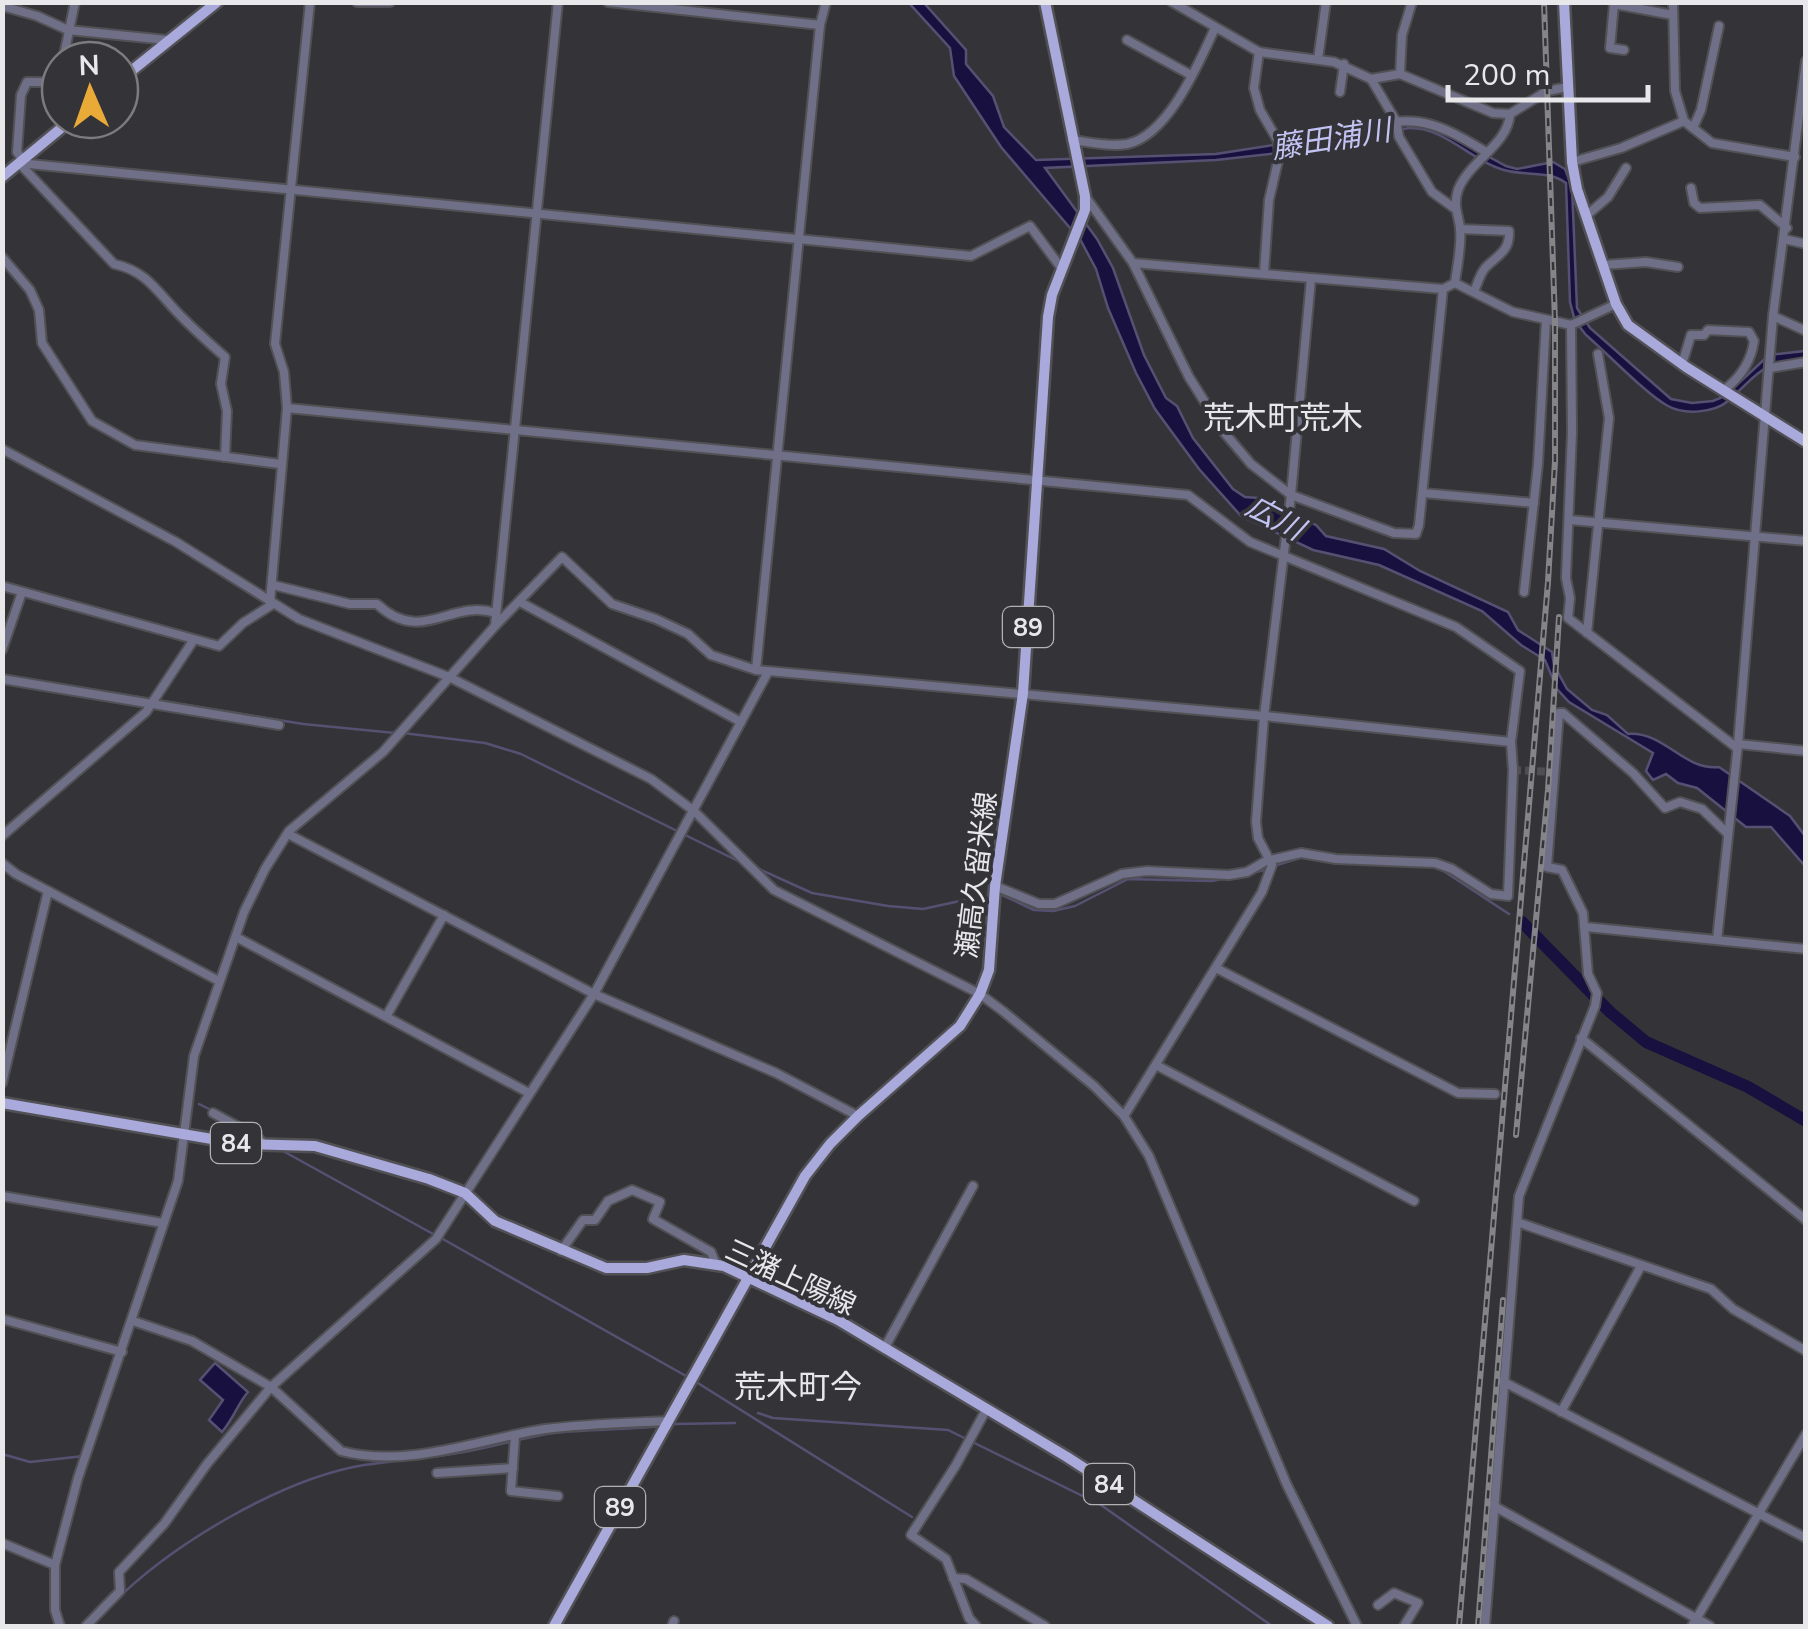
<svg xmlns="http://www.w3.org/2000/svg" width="1808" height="1629" font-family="'Nunito Sans','Noto Sans JP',sans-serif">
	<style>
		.water { fill: #18103e; stroke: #565172; stroke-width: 2.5 }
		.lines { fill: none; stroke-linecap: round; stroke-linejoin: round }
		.stream { stroke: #565172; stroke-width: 2.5 }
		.river { stroke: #18103e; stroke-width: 12 }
		.minor-tunnel { stroke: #4f4f53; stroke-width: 8; stroke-dasharray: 8 4; stroke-linecap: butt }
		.minor-casing { stroke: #515155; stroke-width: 12 }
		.major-casing { stroke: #515155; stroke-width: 15 }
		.minor { stroke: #6f7088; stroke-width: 8 }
		.major { stroke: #a9a9db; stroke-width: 10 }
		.rail-casing { stroke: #858589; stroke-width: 6 }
		.rail { stroke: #343438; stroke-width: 2.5; stroke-dasharray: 8; stroke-linecap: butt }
		.labels { text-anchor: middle; stroke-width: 8; stroke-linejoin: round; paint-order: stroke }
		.shield { fill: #343438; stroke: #b2b2b5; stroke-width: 2.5 }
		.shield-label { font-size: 25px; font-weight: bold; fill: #e8e8eb }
		.street-label { font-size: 28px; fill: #e8e8eb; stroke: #343438 }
		.water-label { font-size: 30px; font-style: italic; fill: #c2c2f3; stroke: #343438 }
		.quarter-label { font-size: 32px; fill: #e8e8eb; stroke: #343438 }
	</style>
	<rect width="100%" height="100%" fill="#343438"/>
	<g class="water">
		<path d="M909 3H924L966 50V64L993 96 1004 127 1036 160 1216 154 1407 124 1438 129 1506 166 1517 169 1553 162 1565 169 1572 187 1577 308 1590 328 1671 399 1692 403 1713 401 1725 396 1769 355 1805 351V359C1758 363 1760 373 1728 401 1714 413 1684 415 1668 406 1647 395 1607 353 1586 335L1575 321 1570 302 1566 183C1549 170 1523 176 1504 170 1471 161 1445 127 1409 128L1278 153 1216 160 1045 168 1097 239 1113 268 1144 355 1166 398 1177 406 1193 438 1233 489 1245 497 1259 498 1316 525 1326 536 1384 549 1420 571 1508 612 1518 630 1552 652 1554 665 1567 689 1592 710 1607 715 1628 734C1664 731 1684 771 1719 767L1790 816 1805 836V866L1771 827H1746L1697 788 1678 783 1666 774 1653 780 1646 771 1653 753 1569 702 1557 689 1545 660 1521 645 1482 611 1379 565 1313 550 1241 516 1199 469 1155 409 1136 373 1108 308 1096 269 1081 241 1001 147 954 76 950 48Z"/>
		<path d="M215 1363 248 1392C238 1403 234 1418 222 1432L209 1420 223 1400 200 1380Z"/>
	</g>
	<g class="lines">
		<g class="stream">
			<path d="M57 684 303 724 395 733"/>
			<path d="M403 733 485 743 521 754 742 863"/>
			<path d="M1277 865 1303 857 1342 863"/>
			<path d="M1439 868 1509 914"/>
			<path d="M759 869 812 893 888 906 923 909 992 894"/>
			<path d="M1000 894 1034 910 1053 911 1075 906 1128 879 1212 881 1265 870"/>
			<path d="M199 1104 211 1110"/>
			<path d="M283 1151 433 1234"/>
			<path d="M441 1238 686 1376"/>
			<path d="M693 1380 912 1517"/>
			<path d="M758 1413 773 1418 948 1430 1101 1505 1272 1626"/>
			<path d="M674 1424 735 1423"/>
			<path d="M2 1454 30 1462 84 1456"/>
			<path d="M112 1604C172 1544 281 1479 364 1465 397 1460 431 1458 464 1452 494 1447 524 1437 554 1433 589 1429 625 1430 661 1426"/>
		</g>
		<path class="river" d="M1522 922 1610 1012 1646 1042 1748 1087 1806 1121"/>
		<path class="minor-tunnel" d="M1513 770 1555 772"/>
		<defs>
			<g id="minor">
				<path d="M357 2H390"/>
				<path d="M608 2 820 25"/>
				<path d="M1172 2 1259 52 1334 62 1371 79 1396 121 1399 137 1432 192 1454 208"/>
				<path d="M1673 2 1675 91 1684 121 1712 143 1795 157"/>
				<path d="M2 6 37 16 68 30 167 40"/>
				<path d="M1127 40 1191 75"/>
				<path d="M1624 50 1610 48 1614 4 1673 15"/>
				<path d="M1259 52 1254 88 1260 110 1278 141 1279 157 1269 200 1264 273"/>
				<path d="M1318 59 1326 2"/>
				<path d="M63 60 75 2"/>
				<path d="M1400 74 1402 35 1412 2"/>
				<path d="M1371 79 1400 74 1493 113 1510 114 1547 91 1568 87"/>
				<path d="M1340 92 1344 64"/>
				<path d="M1693 128 1701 110 1719 26"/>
				<path d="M1336 133C1409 118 1420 111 1486 152"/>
				<path d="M1072 140C1089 142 1109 147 1127 144 1168 136 1199 63 1215 28"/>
				<path d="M23 160 17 152 21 95 27 82H60"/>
				<path d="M1572 162 1621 148 1684 121"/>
				<path d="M19 163 971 256 1030 226 1062 269"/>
				<path d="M19 163 114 264C146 271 156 290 177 312 192 328 208 342 225 357L221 384 227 411 225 457"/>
				<path d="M1691 188 1694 203 1700 208 1760 205 1787 228"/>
				<path d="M1085 196 1133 263 1189 377 1223 431 1251 464 1291 495 1394 533 1416 534 1419 525 1443 289"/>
				<path d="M1586 216 1608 197 1626 168"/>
				<path d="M1460 229 1509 231C1510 251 1498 255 1486 267 1480 273 1477 285 1474 292"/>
				<path d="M1784 239 1806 244"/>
				<path d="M2 257 30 290 39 310 42 343 92 421 135 445 280 464"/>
				<path d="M1133 263 1443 289 1455 283"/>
				<path d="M1603 265 1646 262 1678 267"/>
				<path d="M1455 283C1457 266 1462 245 1460 228 1458 213 1453 206 1458 190 1469 161 1508 145 1510 114"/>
				<path d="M1455 283 1513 312 1571 325 1616 304"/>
				<path d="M1773 316 1806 331"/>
				<path d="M1571 325 1572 432 1566 578 1570 598 1568 618 1737 748"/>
				<path d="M1682 364 1691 335H1704L1708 330 1749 332 1754 341C1751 362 1741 377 1724 390"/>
				<path d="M1770 368 1806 362"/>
				<path d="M287 408 1188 495 1250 542 1456 627 1520 671 1511 742 1513 770 1508 896 1491 894 1452 869 1435 863 1336 859 1301 853 1266 861 1247 872 1229 875 1147 871 1122 874 1055 904H1039L995 886"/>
				<path d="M2 449 176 542 299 619 449 677 651 779 694 811 774 890 980 994 1004 1012 1094 1086 1124 1116 1149 1156 1287 1485 1357 1626"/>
				<path d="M1423 493 1534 503"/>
				<path d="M1570 520 1806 541"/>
				<path d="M273 585 350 604H377C422 646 451 598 496 613"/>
				<path d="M2 586 219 646 243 623 273 604"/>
				<path d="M1524 592 1538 464 1546 320"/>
				<path d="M270 602 287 408 284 372 275 344 310 2"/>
				<path d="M520 602 741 722"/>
				<path d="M495 626 562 557 612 604 656 619 688 634 711 655 756 670 1264 716 1511 742"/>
				<path d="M1587 633 1609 418 1598 354"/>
				<path d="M2 650 22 592"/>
				<path d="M756 670 820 25 826 2"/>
				<path d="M2 679 279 725"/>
				<path d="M1738 744 1806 751"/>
				<path d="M288 834 594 994 776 1073 858 1116"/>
				<path d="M2 836 146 712 193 641"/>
				<path d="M2 863 16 874 219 981"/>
				<path d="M1586 927 1806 949"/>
				<path d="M236 937 529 1093"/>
				<path d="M1717 940 1738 744 1773 316 1806 61"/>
				<path d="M1216 968 1458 1093 1495 1094"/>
				<path d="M387 1015 444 915"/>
				<path d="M1581 1038 1806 1220"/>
				<path d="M1156 1065 1414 1201"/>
				<path d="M2 1083 48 891"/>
				<path d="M213 1113 257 1137 264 1144"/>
				<path d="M1124 1116 1262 892 1272 865 1258 838 1256 822 1264 716 1291 495 1311 279"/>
				<path d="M2 1196 163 1223"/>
				<path d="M1517 1222 1711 1289 1733 1309 1806 1351"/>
				<path d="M561 1251 583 1220H595L608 1201 632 1190 660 1202 653 1219 711 1252 716 1264"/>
				<path d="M2 1319 122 1352"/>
				<path d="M133 1321 192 1341 271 1387 341 1451C408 1469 479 1439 545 1429 586 1424 627 1423 668 1421"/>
				<path d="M884 1349 973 1186"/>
				<path d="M1502 1381 1806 1538"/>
				<path d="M1561 1412 1641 1266"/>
				<path d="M515 1436 511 1491 558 1496"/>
				<path d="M437 1473 513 1468"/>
				<path d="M1492 1505 1710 1626"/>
				<path d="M2 1543 55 1565"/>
				<path d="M953 1578 966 1579 1045 1626"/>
				<path d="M1378 1605 1394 1593 1418 1603 1404 1626"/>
				<path d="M60 1626 55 1610V1565L78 1478 178 1181 194 1056 244 912 265 869 289 831 383 752 495 626 558 2"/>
				<path d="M86 1626 120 1591 119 1572 164 1524 207 1464 271 1387 436 1239 594 994 768 672"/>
				<path d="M672 1626 674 1621"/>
				<path d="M976 1626 969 1618 946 1559 911 1535 956 1465 986 1410"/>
				<path d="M1485 1626 1519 1196 1595 1006 1597 993 1588 974 1583 913 1562 870 1547 867 1559 713H1563L1633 773 1665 808 1680 802 1702 809 1728 834"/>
				<path d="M1692 1626 1806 1434"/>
			</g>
			<g id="major">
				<path d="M1564 2 1572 162 1577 189 1616 304 1628 325 1686 367 1806 442"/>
				<path d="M120 80 217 2"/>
				<path d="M2 177 71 120"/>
				<path d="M2 1103 241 1144 315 1146 429 1179 465 1193 495 1221 606 1268H647L684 1260 724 1266 838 1320 1067 1457 1328 1626"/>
				<path d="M554 1626 805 1176 830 1144 858 1116 960 1026 980 994 989 970 995 886 1023 693 1048 317 1052 295 1085 210V196L1045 2"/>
			</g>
		</defs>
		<use href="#minor" class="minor-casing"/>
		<use href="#major" class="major-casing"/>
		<use href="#minor" class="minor"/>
		<use href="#major" class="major"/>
		<defs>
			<g id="rail">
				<path d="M1516 1135 1548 790 1559 617"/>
				<path d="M1459 1626 1548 582 1555 461V322L1544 2"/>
				<path d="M1478 1626 1503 1300"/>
			</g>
		</defs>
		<use href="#rail" class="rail-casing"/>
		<use href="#rail" class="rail"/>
	</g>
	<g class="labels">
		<g class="shield">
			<rect x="1003" y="607" width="50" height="40" rx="8"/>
			<rect x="211" y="1123" width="50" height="40" rx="8"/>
			<rect x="1084" y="1464" width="50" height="40" rx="8"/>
			<rect x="595" y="1487" width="50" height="40" rx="8"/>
		</g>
		<g class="shield-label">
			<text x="1028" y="636">89</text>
			<text x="236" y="1152">84</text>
			<text x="1109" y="1493">84</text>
			<text x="620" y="1516">89</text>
		</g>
		<g class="street-label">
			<text transform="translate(976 875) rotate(-83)" y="10">瀬高久留米線</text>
			<text transform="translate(791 1277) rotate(25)" y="10">三潴上陽線</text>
		</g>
		<g class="water-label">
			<text transform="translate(1331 139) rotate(-9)" y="10">藤田浦川</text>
			<text transform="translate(1275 518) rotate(28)" y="10">広川</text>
		</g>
		<g class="quarter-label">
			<text x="1283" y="429">荒木町荒木</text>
			<text x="798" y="1398">荒木町今</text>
		</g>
	</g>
	<rect width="1808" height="1629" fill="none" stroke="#e8e8eb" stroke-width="10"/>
	<g transform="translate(90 90) rotate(358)"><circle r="48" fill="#343438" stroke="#7c7c80" stroke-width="2.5"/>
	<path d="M0-8L18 38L0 25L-18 38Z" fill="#eaaa38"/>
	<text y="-15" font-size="28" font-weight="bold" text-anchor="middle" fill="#e8e8eb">N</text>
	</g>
	<path d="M1448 85v15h200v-15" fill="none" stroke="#e8e8eb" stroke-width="5"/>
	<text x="1463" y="85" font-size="30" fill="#e8e8eb" stroke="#343438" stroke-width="8" paint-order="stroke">200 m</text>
</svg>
